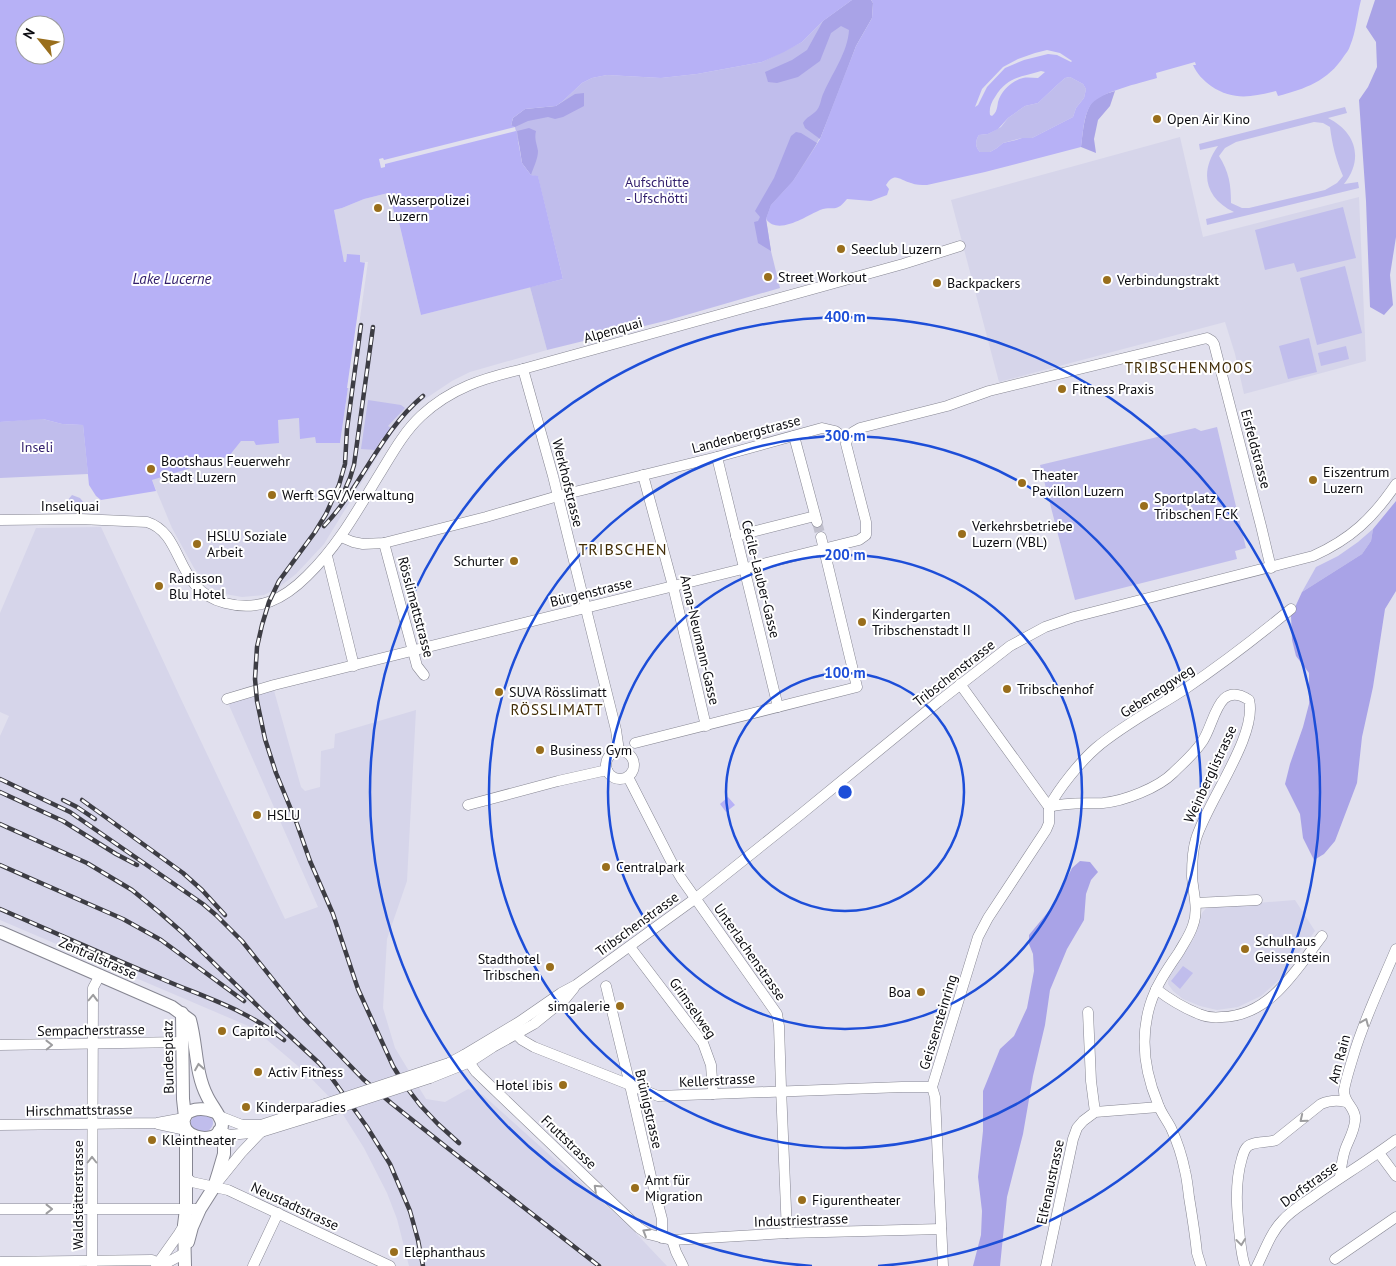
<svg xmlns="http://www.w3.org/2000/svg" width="1396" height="1266" font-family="'PT Sans',sans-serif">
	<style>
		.built { fill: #d6d5ea }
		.green { fill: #c0bdec; fill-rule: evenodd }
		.forest { fill: #a9a3e7 }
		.water { fill: #b7b1f6; fill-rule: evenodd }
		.pier { fill: #e1e0ee }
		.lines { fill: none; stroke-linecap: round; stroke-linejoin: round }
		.minor-tunnel { stroke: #c1c0cd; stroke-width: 10; stroke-dasharray: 10 5; stroke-linecap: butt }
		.minor-casing { stroke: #868692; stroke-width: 11 }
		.major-casing { stroke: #868692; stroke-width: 14 }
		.minor { stroke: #fff; stroke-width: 10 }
		.major { stroke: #fff; stroke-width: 12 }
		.rail-casing { stroke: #3d3d44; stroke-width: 4.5 }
		.rail { stroke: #fff; stroke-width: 2.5; stroke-dasharray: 8; stroke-linecap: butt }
		.minor-bridge-casing { stroke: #868692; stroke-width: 11; stroke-linecap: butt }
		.minor-bridge { stroke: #fff; stroke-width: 10 }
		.oneway { stroke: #9d9d9f }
		.ring { fill: none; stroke: #1d4ed8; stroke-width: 2.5 }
		.poi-dot { fill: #996e1c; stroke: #fff; stroke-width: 2 }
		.labels { text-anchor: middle; stroke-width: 4; stroke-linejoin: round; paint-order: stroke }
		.poi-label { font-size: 14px; fill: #0b0b10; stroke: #fff; text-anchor: start }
		.park-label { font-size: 14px; fill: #311e6c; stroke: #fff }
		.street-label { font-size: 14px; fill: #0b0b10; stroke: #fff }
		.water-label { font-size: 15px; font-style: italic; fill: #2f1b69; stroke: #fff }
		.neighbourhood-label { font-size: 15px; letter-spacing: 1px; fill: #412c06; stroke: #fff }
		.quarter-label { font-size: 16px; letter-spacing: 1px; fill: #412c06; stroke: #fff }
		.centre { fill: #1d4ed8; stroke: #fff; stroke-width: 2.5 }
		.ring-label { font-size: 15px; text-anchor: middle; font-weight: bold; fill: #1d4ed8; stroke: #fff; stroke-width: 4; stroke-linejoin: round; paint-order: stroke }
	</style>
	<rect width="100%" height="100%" fill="#e1e0ee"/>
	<g class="built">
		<path d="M1180 137 1203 237 1359 197 1366 361 1244 394 1235 354 1225 322 999 382 951 200Z"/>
		<path d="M388 193 394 214H397L421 315 530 287 547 350 470 372 452 381 419 403 403 419 387 441 324 544 296 574 278 588 264 595 242 597 225 594 217 591 206 584 194 568 172 528 152 480 241 441H254L278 420 299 418 315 437 316 443H340L366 263 360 262 347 254 346 262 344 263 334 210 342 208 364 199Z"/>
		<path d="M101 527 180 697 285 919 318 907 228 703 273 687 301 787 305 791 320 787 321 751 334 748 335 734 416 710 407 881 387 939 383 1008 395 1048 426 1099 445 1102 468 1089 483 1095 630 1227 667 1266H409L397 1219 387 1193 364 1148 337 1105 305 1072 253 1028 0 920V736L9 716 0 712V613L36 528Z"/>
		<path d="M1295 900 1315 931 1278 981 1261 996 1238 1007 1217 1010 1200 1006 1183 999 1173 991 1168 984 1169 974 1193 940 1200 922 1202 913 1207 907Z"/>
	</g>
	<g class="green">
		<path d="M852 0H871C855 47 841 95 819 139 805 168 784 193 766 219L771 251 780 288 669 320 547 350 530 287 563 279 538 177 531 175 511 122 556 106 563 101 582 83 592 78 607 75 661 78 697 74 762 62 802 42 823 21Z"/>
		<path d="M1070 77 1083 84 1086 89 1084 98 1076 108 1073 117 1032 138H1022L1003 143 997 148 990 152H980C975 147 975 141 979 135L988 134 1001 127 1008 118 1025 106 1038 103 1056 86 1065 78Z"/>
		<path d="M1345 107 1347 113 1328 118C1356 132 1364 159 1344 184L1358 182 1359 188 1207 225 1206 219 1234 212C1205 198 1199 172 1218 146L1200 150 1199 144ZM1314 122 1323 123 1330 127C1332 144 1336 160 1343 176L1337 183 1325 190 1249 208H1242L1231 203C1231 184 1229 172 1219 156L1225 148 1236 142Z"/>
		<path d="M1343 207 1356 258 1297 272 1294 263 1265 270 1255 230Z"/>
		<path d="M1345 266 1362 333 1317 345 1300 278Z"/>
		<path d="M1309 338 1317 372 1288 379 1279 346Z"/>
		<path d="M1346 346 1349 359 1321 366 1318 353Z"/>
		<path d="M368 400 401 405 405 408 388 426 394 430 387 441 382 438 375 450 361 449Z"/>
		<path d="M35 419H43L62 424 83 425 88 474 0 478V422Z"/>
		<path d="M1217 427 1246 548 1235 551 1237 559 1075 600 1040 465 1195 428 1201 431Z"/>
		<path d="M72 495 80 498 84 503 77 506 62 507Z"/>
		<path d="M1373 529 1371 541 1362 554 1302 592 1316 567 1338 556 1358 542Z"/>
		<path d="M1183 966 1193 973 1180 989 1171 981Z"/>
		<path d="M196 1115C204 1115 214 1114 213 1124 207 1142 179 1128 196 1115Z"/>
	</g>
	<g class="forest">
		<path d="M852 0H871L873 3 872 18 856 46 820 139 805 128 803 123C806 117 813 115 817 110 821 105 821 97 824 92 833 72 848 51 849 30L841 26 831 33 820 61 798 77 777 83 768 82 765 72 792 60 807 50 823 21Z"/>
		<path d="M1375 0H1396V237L1390 275 1393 305 1384 315 1370 307 1366 201 1359 100 1368 87 1377 67 1376 42 1366 27Z"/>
		<path d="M1115 91 1110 106 1098 120 1094 139 1096 153 1081 147C1083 133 1084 107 1096 98 1101 95 1109 93 1115 91Z"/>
		<path d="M584 93V106L563 117 555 119 548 117 528 121 515 127 511 126 513 118 525 109 556 106 575 94Z"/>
		<path d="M529 128 536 131C534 139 537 144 538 151 538 159 533 168 531 175L522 163 517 131Z"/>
		<path d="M796 132 801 133 817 143 793 181 771 205 766 219 771 251 758 243 754 222 758 221 760 217 755 211 774 178 791 136Z"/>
		<path d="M1396 501V591L1385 609 1373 687 1362 737 1357 783 1335 841 1324 854 1314 860 1303 838 1300 814 1285 784 1290 764 1303 727 1309 704V673L1296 656 1292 640 1291 616 1302 592 1362 554 1371 541 1373 529Z"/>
		<path d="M1080 861 1090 862 1098 872 1091 880 1086 894 1084 920 1067 949 1050 990 1045 1025 1033 1076 1023 1134 1007 1197 1000 1266H973L981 1235 982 1211 978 1177 983 1131V1091L1000 1049 1014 1036 1027 1008 1034 971 1033 954 1029 944V935L1053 906 1072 868Z"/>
	</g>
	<g class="water">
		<path d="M0 0H852L823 21 802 42 784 52 762 62 697 74 661 78 607 75 592 78 582 83 563 101 556 106 525 109 513 118 511 125 515 127 516 129 522 163 531 175 538 176 540 184 563 279 421 315 397 214 395 215 388 193 364 199 342 208 334 210 344 262H346L347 254 360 255V262L366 263 340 443H316L315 437 300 439 299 418 278 420 279 443 256 445 254 441H241L229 456 152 480 156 491 101 500 96 496 89 485 83 425 62 424 43 419 0 422ZM25 25H55V55H25Z"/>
		<path d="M871 0H1361C1357 15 1356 32 1350 46 1349 50 1346 53 1344 56 1328 81 1305 89 1278 96L1276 91C1252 97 1233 101 1211 86 1203 80 1197 74 1193 65H1196L1195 62 1156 73 1157 78C1141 83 1098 92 1090 106 1083 118 1083 134 1081 147L985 172 927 185C921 185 916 185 911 183 900 180 894 171 886 185L889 189 887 195 871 201 847 199C835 214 834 205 820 210 806 216 778 236 766 219L771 205 793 181 810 155 820 139 856 46 872 18 873 3ZM1041 71 1045 72 1038 78C1033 78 1027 77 1023 78 1011 81 1001 91 998 102 997 108 997 112 992 116L990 115C989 108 991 103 995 97 1007 77 1021 77 1041 71ZM1070 77 1083 84 1086 89 1084 98 1076 108 1073 117 1032 138H1022L1016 140 1003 143 997 148 990 152H980C975 147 975 141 979 135L988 134 998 129 1008 118 1025 106 1038 103 1056 86 1065 78Z"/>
		<path d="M728 797 735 805 726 812 720 804Z"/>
	</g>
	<g class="pier">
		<path d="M1047 50 1060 53 1072 61 1071 62 1057 55 1048 54 1024 60 1005 68 987 87 978 105 975 107 982 89 1003 67 1018 59 1035 53Z"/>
		<path d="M515 127 516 131 385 164V167L381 168 379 159 383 158 384 160Z"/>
		<path d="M365 262H368L350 388H347Z"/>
	</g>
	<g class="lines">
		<path class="minor-tunnel" d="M817 522 821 537"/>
		<defs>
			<g id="minor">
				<path d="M523 369 553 476 616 730 619 751"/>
				<path d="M794 436 817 522"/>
				<path d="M717 457 778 707"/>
				<path d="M643 475 673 586 706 726"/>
				<path d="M0 520 80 519 147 522C185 534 174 590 225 603 259 612 284 599 307 576 338 546 357 511 379 475 392 454 403 433 421 416 451 388 484 378 523 369L903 264 960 246"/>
				<path d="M736 536 815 516"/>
				<path d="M341 537 353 542 363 544 384 543 486 517 558 496 717 457 822 428 835 431 847 440 853 432 860 428 947 406 989 391 1207 338 1212 341 1214 344 1261 526 1271 568"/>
				<path d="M384 543 417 666 424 675"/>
				<path d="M327 556 354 666"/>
				<path d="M960 684 1049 807"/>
				<path d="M227 699 274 685 859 540 866 535V522L846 444 847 440"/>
				<path d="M635 743 857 687 821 537"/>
				<circle cx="620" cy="765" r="14"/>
				<path d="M628 777 672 863 681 878 777 1014 779 1026 781 1088 787 1233"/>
				<path d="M468 805 558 781 607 770"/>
				<path d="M1049 807C1067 802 1085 804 1103 803 1124 801 1158 788 1173 773 1183 763 1194 754 1202 742 1215 724 1217 679 1249 700 1258 735 1207 802 1196 839 1192 851 1192 864 1192 876 1193 893 1199 909 1193 925 1190 935 1184 943 1179 952 1168 968 1156 985 1150 1005 1140 1038 1145 1073 1158 1104 1161 1113 1167 1120 1171 1128 1177 1141 1182 1156 1185 1171 1187 1179 1188 1188 1189 1197 1192 1215 1195 1234 1197 1253L1201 1266"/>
				<path d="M1049 807C1059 788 1080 762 1096 748 1123 725 1156 708 1185 689 1222 664 1257 637 1291 609"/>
				<path d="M1196 903 1257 900"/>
				<path d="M630 947 703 1043 711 1065 713 1094"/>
				<path d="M606 986 630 1085 652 1181 662 1219V1238"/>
				<path d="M1156 989C1169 999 1184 1008 1199 1014 1206 1017 1214 1018 1222 1017 1270 1016 1296 970 1322 936"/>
				<path d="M1088 1012 1091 1081 1095 1112"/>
				<path d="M516 1034 522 1040 534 1047 658 1096 902 1087H932"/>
				<path d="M0 1045 183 1042"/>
				<path d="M464 1055 476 1072 639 1228 648 1234 672 1240 787 1233 941 1229"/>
				<path d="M425 1071 449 1063 464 1055 519 1022 561 993 576 985 696 898 800 815 938 702 1010 646 1045 627 1074 617 1313 556C1351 539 1373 518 1396 484"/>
				<path d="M430 1078 470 1062 493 1047 534 1024 565 999 574 988"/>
				<path d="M219 1116 242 1125H261L325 1104"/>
				<path d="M158 1124 186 1130"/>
				<path d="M0 1125 157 1123 184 1118"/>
				<path d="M219 1131 229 1135 261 1132 329 1111"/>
				<path d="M1379 1153 1396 1176"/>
				<path d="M186 1177 192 1182 228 1190 390 1266"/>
				<path d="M1340 1177C1341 1168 1342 1159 1345 1150 1348 1141 1354 1132 1355 1121 1357 1108 1343 1103 1344 1090 1346 1079 1350 1067 1353 1057 1364 1019 1381 985 1396 949"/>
				<path d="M216 1184 241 1153 261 1132"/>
				<path d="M0 1209H200"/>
				<path d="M672 1240 676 1252 683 1266"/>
				<path d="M1335 1259 1396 1217"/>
				<path d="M0 1262 152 1260 158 1263"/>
				<path d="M92 1266 93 993V988L100 975"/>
				<path d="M156 1266 178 1235 184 1225"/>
				<path d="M161 1266 185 1253"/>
				<path d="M253 1266 278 1213"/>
				<path d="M943 1266 935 1097 932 1087 978 937 988 918 1046 830 1049 823V807"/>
				<path d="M1046 1266 1073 1139 1077 1128 1083 1121 1095 1112 1159 1107"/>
				<path d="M1245 1266C1242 1258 1241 1248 1240 1239 1237 1212 1234 1185 1242 1158 1243 1155 1244 1150 1247 1147 1252 1141 1268 1143 1276 1140L1321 1104C1330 1100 1337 1100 1346 1102"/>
				<path d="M1257 1266C1265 1250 1271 1232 1283 1220 1292 1210 1303 1204 1314 1196 1341 1177 1369 1160 1396 1140"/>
			</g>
			<g id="major">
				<path d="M0 932 172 1007 190 1020C197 1045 195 1073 207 1096 210 1103 221 1117 222 1123 223 1141 196 1142 186 1130"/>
				<path d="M182 1013 183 1099 185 1117"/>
				<path d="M188 1242 192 1227 200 1209 214 1187 219 1171 224 1154V1139L219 1131"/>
				<path d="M185 1266 184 1225 186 1209V1130C176 1109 200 1106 215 1112"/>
			</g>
		</defs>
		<use href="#minor" class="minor-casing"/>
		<use href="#major" class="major-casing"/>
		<use href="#minor" class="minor"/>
		<use href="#major" class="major"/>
		<defs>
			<g id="rail">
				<path d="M361 325 347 429 345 464 339 485 326 514 315 532 279 581 269 602 262 625 257 647 255 679 257 701 265 739 276 773 297 824 310 861 333 914 358 989 367 1009 393 1066 404 1084 420 1105 438 1124 459 1143"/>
				<path d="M340 501 350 478 354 465 373 327"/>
				<path d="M324 526C362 486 380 432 423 396"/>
				<path d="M0 779 70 812 203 904 216 915 242 941 302 1016 363 1079 391 1103 445 1146 599 1266"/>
				<path d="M0 792 63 821 116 854 137 865"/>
				<path d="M63 800 77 807 95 819"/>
				<path d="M82 800 183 873 202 890 225 915"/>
				<path d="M0 824 87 863 132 890 159 912 183 933 266 1014 319 1063 331 1077 367 1127 390 1164 410 1211 418 1240 423 1266"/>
				<path d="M0 865 123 919 161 940 244 1001"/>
				<path d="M0 909C54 932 107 956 162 979 206 998 246 1009 284 1040"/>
			</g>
		</defs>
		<use href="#rail" class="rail-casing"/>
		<use href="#rail" class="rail"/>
		<defs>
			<g id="minor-bridge">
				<path d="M325 1104 425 1071"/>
				<path d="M329 1111 430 1078"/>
			</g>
		</defs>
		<use href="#minor-bridge" class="minor-bridge-casing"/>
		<use href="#minor-bridge" class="minor-bridge"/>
	</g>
	<defs><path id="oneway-chevron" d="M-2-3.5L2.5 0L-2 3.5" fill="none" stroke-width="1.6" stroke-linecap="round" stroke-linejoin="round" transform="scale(1.25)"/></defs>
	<g class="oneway">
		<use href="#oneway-chevron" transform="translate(93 998) rotate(-88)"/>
		<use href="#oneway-chevron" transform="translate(1365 1022) rotate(-67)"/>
		<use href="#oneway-chevron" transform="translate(49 1045) rotate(-1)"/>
		<use href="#oneway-chevron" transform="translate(199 1067) rotate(-99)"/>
		<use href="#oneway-chevron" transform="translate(1303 1119) rotate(141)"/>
		<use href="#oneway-chevron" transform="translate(92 1160) rotate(-90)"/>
		<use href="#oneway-chevron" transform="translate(597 1188) rotate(-137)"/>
		<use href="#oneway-chevron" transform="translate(49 1209)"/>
		<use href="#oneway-chevron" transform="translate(646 1232) rotate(-149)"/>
		<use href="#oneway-chevron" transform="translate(1241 1242) rotate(83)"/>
	</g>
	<g class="ring">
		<circle cx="845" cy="792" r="119"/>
		<circle cx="845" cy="792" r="237"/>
		<circle cx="845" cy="792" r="356"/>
		<path d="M812 1266A475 475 0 1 1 878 1266"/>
	</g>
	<g class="poi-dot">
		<circle cx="1157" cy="119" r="5"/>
		<circle cx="378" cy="208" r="5"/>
		<circle cx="841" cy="249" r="5"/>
		<circle cx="768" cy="277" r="5"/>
		<circle cx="1107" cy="280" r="5"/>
		<circle cx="937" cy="283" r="5"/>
		<circle cx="1062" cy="389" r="5"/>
		<circle cx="151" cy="469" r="5"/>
		<circle cx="1313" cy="480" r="5"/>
		<circle cx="1022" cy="483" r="5"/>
		<circle cx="272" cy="495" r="5"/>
		<circle cx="1144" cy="506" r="5"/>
		<circle cx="962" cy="534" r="5"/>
		<circle cx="197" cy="544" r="5"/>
		<circle cx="514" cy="561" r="5"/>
		<circle cx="159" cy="586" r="5"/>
		<circle cx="862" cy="622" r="5"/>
		<circle cx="1007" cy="689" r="5"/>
		<circle cx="499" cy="692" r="5"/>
		<circle cx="540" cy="750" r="5"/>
		<circle cx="257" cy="815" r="5"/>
		<circle cx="606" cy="867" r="5"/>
		<circle cx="1245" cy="949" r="5"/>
		<circle cx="550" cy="967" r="5"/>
		<circle cx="921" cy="992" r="5"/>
		<circle cx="620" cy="1006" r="5"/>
		<circle cx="222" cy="1031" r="5"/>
		<circle cx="258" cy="1072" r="5"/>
		<circle cx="563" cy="1085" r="5"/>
		<circle cx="246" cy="1107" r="5"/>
		<circle cx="152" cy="1140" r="5"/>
		<circle cx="635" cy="1188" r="5"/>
		<circle cx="802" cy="1200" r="5"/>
		<circle cx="394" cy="1252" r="5"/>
	</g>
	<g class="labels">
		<g class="poi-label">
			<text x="1167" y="124">Open Air Kino</text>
			<text x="388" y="205">Wasserpolizei<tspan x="388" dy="16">Luzern</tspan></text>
			<text x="851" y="254">Seeclub Luzern</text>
			<text x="778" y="282">Street Workout</text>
			<text x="1117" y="285">Verbindungstrakt</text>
			<text x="947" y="288">Backpackers</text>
			<text x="1072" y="394">Fitness Praxis</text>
			<text x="161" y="466">Bootshaus Feuerwehr<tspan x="161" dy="16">Stadt Luzern</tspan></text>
			<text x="1323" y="477">Eiszentrum<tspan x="1323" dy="16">Luzern</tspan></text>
			<text x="1032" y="480">Theater<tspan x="1032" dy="16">Pavillon Luzern</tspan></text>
			<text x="282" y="500">Werft SGV/Verwaltung</text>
			<text x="1154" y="503">Sportplatz<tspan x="1154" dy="16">Tribschen FCK</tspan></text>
			<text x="972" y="531">Verkehrsbetriebe<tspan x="972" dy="16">Luzern (VBL)</tspan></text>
			<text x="207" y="541">HSLU Soziale<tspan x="207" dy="16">Arbeit</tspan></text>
			<text x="504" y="566" text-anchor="end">Schurter</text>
			<text x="169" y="583">Radisson<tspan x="169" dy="16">Blu Hotel</tspan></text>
			<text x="872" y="619">Kindergarten<tspan x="872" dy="16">Tribschenstadt II</tspan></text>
			<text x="1017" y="694">Tribschenhof</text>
			<text x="509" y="697">SUVA Rösslimatt</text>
			<text x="550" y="755">Business Gym</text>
			<text x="267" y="820">HSLU</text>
			<text x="616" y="872">Centralpark</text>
			<text x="1255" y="946">Schulhaus<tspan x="1255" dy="16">Geissenstein</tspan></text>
			<text x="540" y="964" text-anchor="end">Stadthotel<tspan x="540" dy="16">Tribschen</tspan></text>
			<text x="911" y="997" text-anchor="end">Boa</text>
			<text x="610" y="1011" text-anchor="end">simgalerie</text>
			<text x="232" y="1036">Capitol</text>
			<text x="268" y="1077">Activ Fitness</text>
			<text x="553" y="1090" text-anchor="end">Hotel ibis</text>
			<text x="256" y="1112">Kinderparadies</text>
			<text x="162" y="1145">Kleintheater</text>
			<text x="645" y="1185">Amt für<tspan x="645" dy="16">Migration</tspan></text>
			<text x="812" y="1205">Figurentheater</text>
			<text x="404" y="1257">Elephanthaus</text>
		</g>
		<g class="park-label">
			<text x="657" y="187">Aufschütte<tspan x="657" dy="16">- Ufschötti</tspan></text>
			<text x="37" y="452">Inseli</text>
		</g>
		<g class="street-label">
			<text transform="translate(613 330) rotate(-16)" y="5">Alpenquai</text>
			<text transform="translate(746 434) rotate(-15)" y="5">Landenbergstrasse</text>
			<text transform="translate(1256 449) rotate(75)" y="5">Eisfeldstrasse</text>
			<text transform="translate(568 483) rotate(76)" y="5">Werkhofstrasse</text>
			<text x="70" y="511">Inseliquai</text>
			<text transform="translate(761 579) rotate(76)" y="5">Cécile-Lauber-Gasse</text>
			<text transform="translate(591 592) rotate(-14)" y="5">Bürgenstrasse</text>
			<text transform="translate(416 607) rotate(75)" y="5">Rösslimattstrasse</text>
			<text transform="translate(700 640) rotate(77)" y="5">Anna-Neumann-Gasse</text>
			<text transform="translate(954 673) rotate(-38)" y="5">Tribschenstrasse</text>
			<text transform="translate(1157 691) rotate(-33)" y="5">Gebeneggweg</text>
			<text transform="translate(1210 774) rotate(-65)" y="5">Weinberglistrasse</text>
			<text transform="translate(637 924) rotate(-36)" y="5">Tribschenstrasse</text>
			<text transform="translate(750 952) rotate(55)" y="5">Unterlachenstrasse</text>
			<text transform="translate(98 958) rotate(24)" y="5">Zentralstrasse</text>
			<text transform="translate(693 1008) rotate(55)" y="5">Grimselweg</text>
			<text transform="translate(938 1022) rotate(-73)" y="5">Geissensteinring</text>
			<text transform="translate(91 1030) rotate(-1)" y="5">Sempacherstrasse</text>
			<text transform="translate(168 1057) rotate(-91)" y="5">Bundesplatz</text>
			<text transform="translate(1339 1059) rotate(-75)" y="5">Am Rain</text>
			<text transform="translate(717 1080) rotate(-3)" y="5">Kellerstrasse</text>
			<text transform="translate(649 1109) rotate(77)" y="5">Brünigstrasse</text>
			<text transform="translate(79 1110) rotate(-1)" y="5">Hirschmattstrasse</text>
			<text transform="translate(569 1142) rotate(44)" y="5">Fruttstrasse</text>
			<text transform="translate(1050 1182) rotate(-78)" y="5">Elfenaustrasse</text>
			<text transform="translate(1309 1184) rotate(-36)" y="5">Dorfstrasse</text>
			<text transform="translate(78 1195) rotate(-90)" y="5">Waldstätterstrasse</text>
			<text transform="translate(295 1206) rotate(25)" y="5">Neustadtstrasse</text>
			<text transform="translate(801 1220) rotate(-2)" y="5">Industriestrasse</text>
		</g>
		<g class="water-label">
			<text x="172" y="284">Lake Lucerne</text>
		</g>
		<g class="neighbourhood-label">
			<text x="1189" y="373">TRIBSCHENMOOS</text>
			<text x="557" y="715">RÖSSLIMATT</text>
		</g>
		<g class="quarter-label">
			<text x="623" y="555">TRIBSCHEN</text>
		</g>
	</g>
	<circle cx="845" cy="792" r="8" class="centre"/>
	<g class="ring-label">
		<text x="845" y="322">400 m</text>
		<text x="845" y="441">300 m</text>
		<text x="845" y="560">200 m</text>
		<text x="845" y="678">100 m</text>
	</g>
	<g transform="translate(40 40) rotate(300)"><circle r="24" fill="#ffffff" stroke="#9d9d9f"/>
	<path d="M0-4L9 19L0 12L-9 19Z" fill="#996e1c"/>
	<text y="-8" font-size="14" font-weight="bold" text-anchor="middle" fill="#0b0b10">N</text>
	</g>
</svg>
